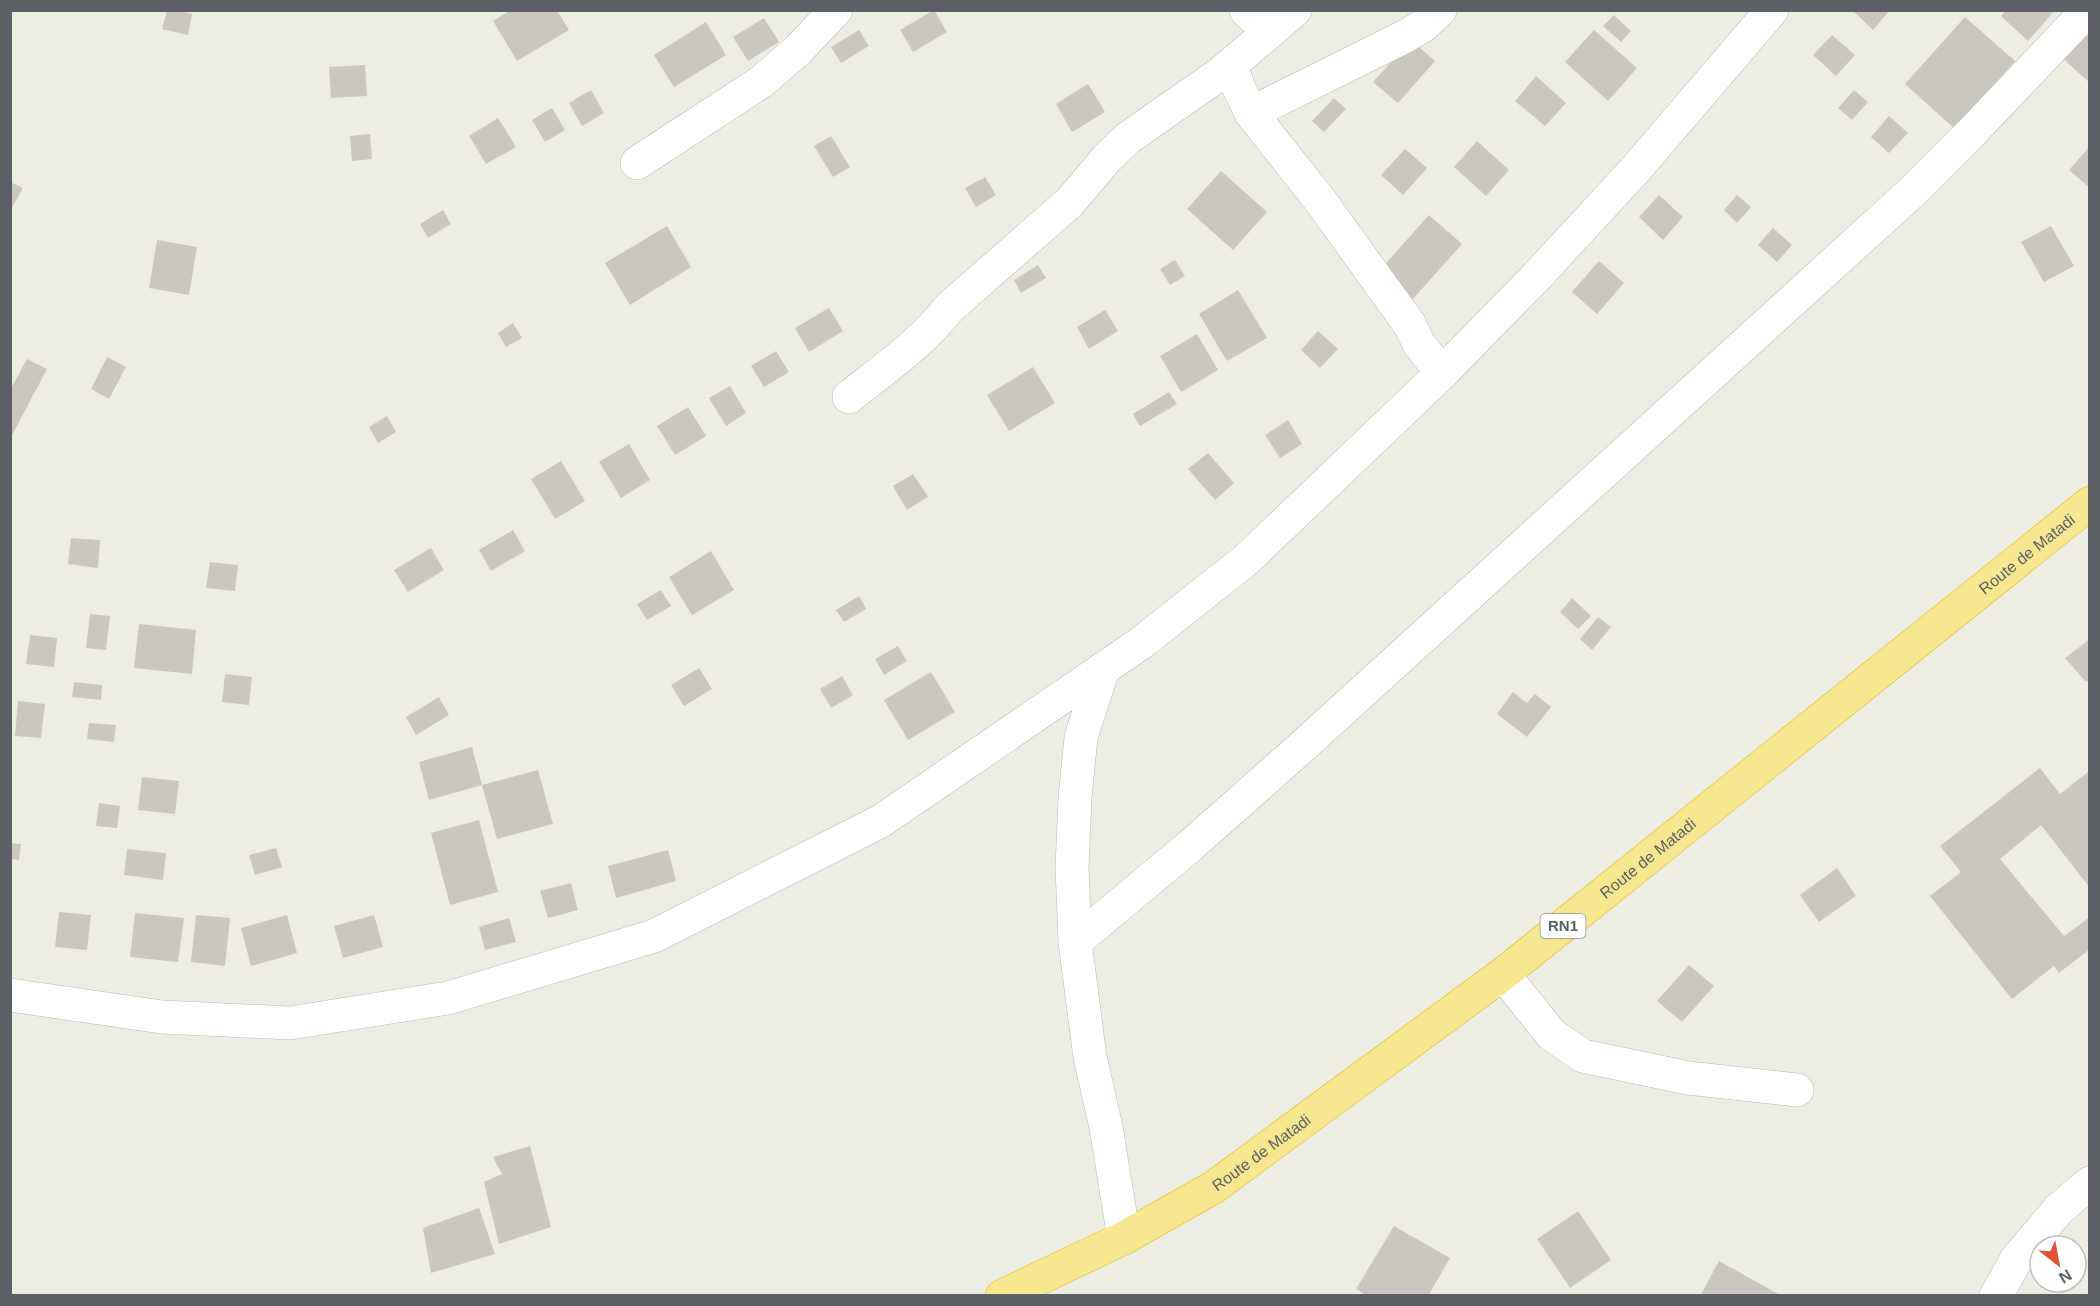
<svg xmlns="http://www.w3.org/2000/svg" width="2100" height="1306" font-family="Helvetica,sans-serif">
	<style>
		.building { fill: #cac7c1 }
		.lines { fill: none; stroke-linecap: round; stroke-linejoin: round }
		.minor-casing { stroke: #b7b9be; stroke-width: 34 }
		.highway-casing { stroke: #e7b50b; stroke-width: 34 }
		.minor { stroke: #fff; stroke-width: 33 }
		.highway { stroke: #f8e791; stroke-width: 33 }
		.labels { text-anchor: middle; stroke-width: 4.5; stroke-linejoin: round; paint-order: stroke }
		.shield { fill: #fff; stroke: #8d8f92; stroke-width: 1.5 }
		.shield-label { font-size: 15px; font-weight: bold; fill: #5c5f64 }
		.street-label { font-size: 16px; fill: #5c5f64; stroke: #fff }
	</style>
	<rect width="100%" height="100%" fill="#eeede4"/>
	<g class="building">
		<path d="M167 10H177L192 14 188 35 162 29Z"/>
		<path d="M511 10H557L569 30 517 61 493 21Z"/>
		<path d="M934 10 947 32 913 52 900 30Z"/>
		<path d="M1852 10H1890L1873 30Z"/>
		<path d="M2006 10H2055L2028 41 2001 16Z"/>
		<path d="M1614 15 1631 31 1621 42 1603 26Z"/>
		<path d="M1965 17 2015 61 1955 129 1905 84Z"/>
		<path d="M764 18 779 42 748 61 733 37Z"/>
		<path d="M706 22 726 55 674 87 654 55Z"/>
		<path d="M2090 24V83L2060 56Z"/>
		<path d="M859 30 869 46 841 63 831 47Z"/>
		<path d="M1594 30 1637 68 1608 101 1565 62Z"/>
		<path d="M1832 35 1855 55 1836 76 1813 55Z"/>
		<path d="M1411 40 1435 61 1398 103 1373 82Z"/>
		<path d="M365 65 367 96 331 98 329 67Z"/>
		<path d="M1536 76 1566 103 1545 126 1515 101Z"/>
		<path d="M1088 84 1105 112 1072 132 1056 104Z"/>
		<path d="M591 90 604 113 582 126 569 103Z"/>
		<path d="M1854 90 1868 102 1852 120 1838 108Z"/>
		<path d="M1334 98 1346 109 1324 132 1312 121Z"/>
		<path d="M552 108 565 130 545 142 532 120Z"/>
		<path d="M1889 116 1908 133 1889 153 1871 137Z"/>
		<path d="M498 118 516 147 486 164 469 136Z"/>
		<path d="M370 134 372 159 352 161 350 136Z"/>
		<path d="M831 136 850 167 833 177 814 146Z"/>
		<path d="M1477 141 1509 170 1486 196 1454 167Z"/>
		<path d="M2090 146V188L2069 170Z"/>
		<path d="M1405 149 1427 168 1403 195 1381 175Z"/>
		<path d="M1221 171 1267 212 1233 250 1187 209Z"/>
		<path d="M985 177 996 195 976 207 965 188Z"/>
		<path d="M10 182 23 188 10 211Z"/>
		<path d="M1659 195 1683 217 1663 240 1639 217Z"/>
		<path d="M1737 195 1751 207 1737 223 1724 210Z"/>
		<path d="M443 210 451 224 428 238 420 224Z"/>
		<path d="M1429 215 1462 244 1412 300 1379 271Z"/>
		<path d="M667 226 691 267 630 305 605 263Z"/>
		<path d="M2051 226 2074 266 2044 282 2021 242Z"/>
		<path d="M1773 228 1792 245 1777 262 1758 245Z"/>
		<path d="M157 240 197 247 189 295 149 288Z"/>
		<path d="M1175 260 1185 276 1170 285 1160 269Z"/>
		<path d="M1599 261 1624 283 1597 314 1572 292Z"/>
		<path d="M1038 265 1046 278 1021 293 1014 280Z"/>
		<path d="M1238 290 1267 338 1227 361 1199 314Z"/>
		<path d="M829 308 843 331 809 352 795 328Z"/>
		<path d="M1105 310 1118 331 1089 349 1077 327Z"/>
		<path d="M513 323 522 338 506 347 498 333Z"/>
		<path d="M1318 331 1338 349 1320 368 1301 350Z"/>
		<path d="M1197 334 1218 370 1181 392 1160 356Z"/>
		<path d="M776 351 789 372 764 387 751 366Z"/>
		<path d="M107 357 126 367 109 399 91 389Z"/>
		<path d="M27 359 47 369 10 439V390Z"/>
		<path d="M1033 367 1055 403 1009 431 987 395Z"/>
		<path d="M730 386 746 413 726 426 709 398Z"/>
		<path d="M1169 392 1177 404 1140 426 1133 414Z"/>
		<path d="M688 407 706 436 675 455 657 426Z"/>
		<path d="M387 416 396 432 378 443 369 427Z"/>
		<path d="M1288 420 1302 444 1280 458 1265 435Z"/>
		<path d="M629 444 650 480 621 498 599 462Z"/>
		<path d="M1208 453 1234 483 1215 500 1188 469Z"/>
		<path d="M561 461 585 501 555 519 531 479Z"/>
		<path d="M913 474 928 497 907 510 893 486Z"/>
		<path d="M513 530 525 551 491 571 479 550Z"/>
		<path d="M71 538 100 540 98 568 68 564Z"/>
		<path d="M431 548 444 570 408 592 394 570Z"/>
		<path d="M711 551 734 590 692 615 669 577Z"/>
		<path d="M210 562 238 565 235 591 206 588Z"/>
		<path d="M661 590 671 606 647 620 637 604Z"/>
		<path d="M859 596 866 609 844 622 836 610Z"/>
		<path d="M1572 598 1591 616 1578 629 1560 612Z"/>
		<path d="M90 614 110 616 106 650 86 648Z"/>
		<path d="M1598 617 1611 627 1592 650 1580 639Z"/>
		<path d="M139 624 196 630 192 674 134 668Z"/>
		<path d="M30 635 57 638 54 667 26 664Z"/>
		<path d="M2090 639V679L2086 682 2065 658Z"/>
		<path d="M898 646 907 661 884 675 875 659Z"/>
		<path d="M699 668 712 689 684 706 671 685Z"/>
		<path d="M931 672 955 712 908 740 884 700Z"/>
		<path d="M225 674 252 677 249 705 222 702Z"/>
		<path d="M842 676 853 695 831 708 820 689Z"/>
		<path d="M74 682 102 685 101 700 72 697Z"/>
		<path d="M1513 692 1527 703 1535 694 1551 707 1527 737 1497 714Z"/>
		<path d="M439 697 449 715 416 735 406 717Z"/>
		<path d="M18 701 45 704 41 738 15 736Z"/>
		<path d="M89 723 116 725 114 742 87 739Z"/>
		<path d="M472 747 482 785 429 800 419 762Z"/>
		<path d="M2040 768 2060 794 2088 772 2090 773V888L2041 825 2000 859 2064 936 2090 917V949L2059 973 2054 966 2012 999 1930 896 1961 872 1940 846Z"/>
		<path d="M538 770 553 824 497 839 482 785Z"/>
		<path d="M142 777 179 781 175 814 138 810Z"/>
		<path d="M99 803 120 806 117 828 96 826Z"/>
		<path d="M479 820 498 892 450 905 431 833Z"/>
		<path d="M10 843 21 844 19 860 10 859Z"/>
		<path d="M276 848 282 867 255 875 249 855Z"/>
		<path d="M127 849 166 853 163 880 124 875Z"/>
		<path d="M668 850 676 881 616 898 608 866Z"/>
		<path d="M1837 868 1856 896 1819 922 1800 895Z"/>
		<path d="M571 883 578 910 548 918 540 891Z"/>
		<path d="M59 912 91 915 87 950 55 947Z"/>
		<path d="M135 913 184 918 178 962 130 957Z"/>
		<path d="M196 915 230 918 225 966 191 962Z"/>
		<path d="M287 915 297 953 251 966 241 928Z"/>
		<path d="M374 915 383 947 343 958 334 926Z"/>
		<path d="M509 918 516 942 485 950 479 927Z"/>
		<path d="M1689 965 1714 986 1682 1022 1657 1001Z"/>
		<path d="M530 1146 551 1227 499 1244 484 1182 502 1174 493 1157Z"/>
		<path d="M479 1208 495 1254 431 1273 423 1228Z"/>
		<path d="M1578 1211 1611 1260 1570 1288 1537 1239Z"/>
		<path d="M1394 1226 1450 1258 1428 1296H1367L1356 1289Z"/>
		<path d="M1719 1261 1782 1296H1700Z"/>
	</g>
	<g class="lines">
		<defs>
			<g id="minor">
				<path d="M1246 10 1269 32"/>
				<path d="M1231 65 1238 86 1251 113 1319 199 1410 325 1419 344 1442 373"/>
				<path d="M1251 113 1406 36 1424 25 1440 10"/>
				<path d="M637 163 761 82 798 50 836 10"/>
				<path d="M849 397C884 369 921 344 949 308L1070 202 1107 158 1128 138 1221 73 1295 10"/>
				<path d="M1103 669 1081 737 1075 798 1072 867 1075 942 1090 1057 1106 1127 1124 1238"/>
				<path d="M1075 942 1190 846 1294 754 1913 191 1971 133 2088 10"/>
				<path d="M1503 974 1552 1035 1583 1056 1688 1078 1797 1090"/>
				<path d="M10 995 162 1017 290 1023 448 998 654 936 881 821 1141 643 1247 559 1442 373 1537 276 1635 170 1772 10"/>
				<path d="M1996 1296 2016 1260 2059 1209 2090 1183"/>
			</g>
			<g id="highway">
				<path id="s1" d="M1002 1296 1124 1238 1214 1187 1503 974 2090 503"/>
			</g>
		</defs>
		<use href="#minor" class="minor-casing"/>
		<use href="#highway" class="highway-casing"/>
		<use href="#minor" class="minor"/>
		<use href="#highway" class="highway"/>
	</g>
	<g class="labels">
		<rect class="shield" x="1540.5" y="914" width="45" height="24" rx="4.5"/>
		<g class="shield-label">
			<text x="1563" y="931">RN1</text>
		</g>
		<g class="street-label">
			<text dy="6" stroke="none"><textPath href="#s1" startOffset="1269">Route de Matadi</textPath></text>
			<text dy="6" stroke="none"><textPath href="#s1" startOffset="783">Route de Matadi</textPath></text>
			<text dy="6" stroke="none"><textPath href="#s1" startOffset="297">Route de Matadi</textPath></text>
		</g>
	</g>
	<rect width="2100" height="1306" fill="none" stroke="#5c5f64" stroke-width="24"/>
	<g transform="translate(2058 1264) rotate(149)"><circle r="28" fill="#ffffff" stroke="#bebfc1" stroke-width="1.5"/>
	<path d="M0-4.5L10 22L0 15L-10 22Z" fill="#e15337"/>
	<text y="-9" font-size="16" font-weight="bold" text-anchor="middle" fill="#5c5f64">N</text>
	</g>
</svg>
